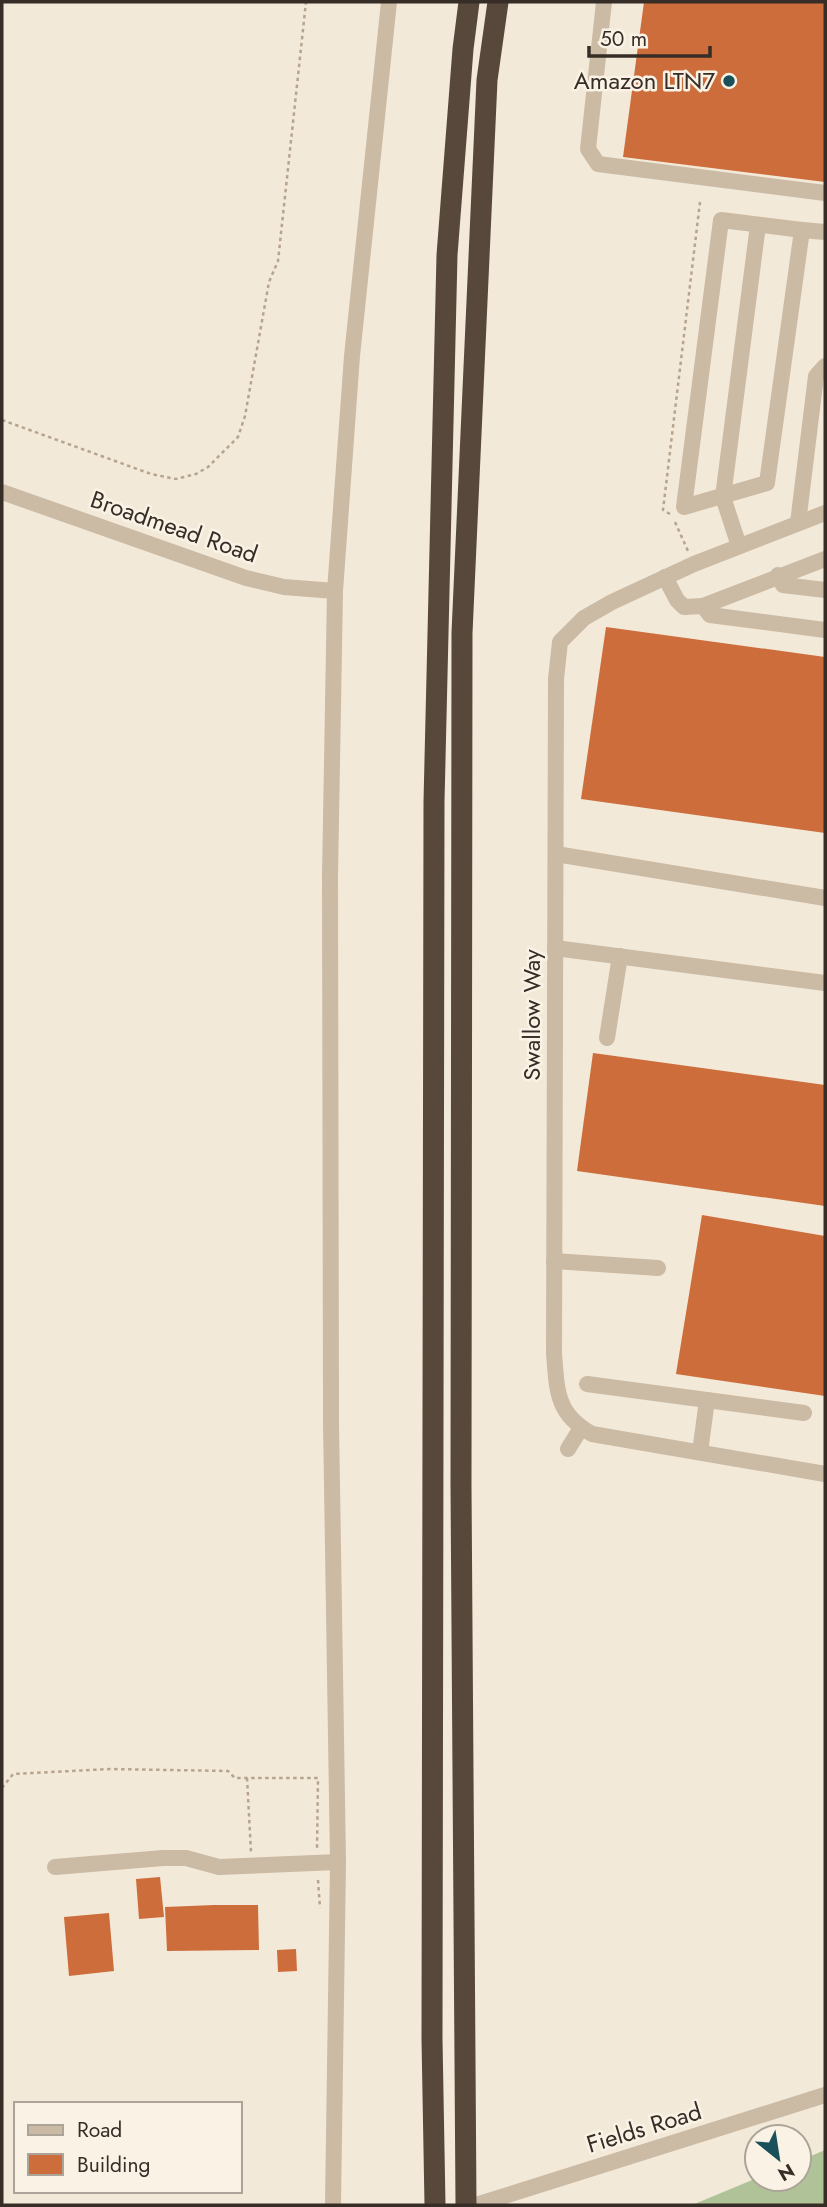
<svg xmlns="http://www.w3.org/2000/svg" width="827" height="2207" font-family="Jost,sans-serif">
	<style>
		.green { fill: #b0c398 }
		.building { fill: #cd6d3c }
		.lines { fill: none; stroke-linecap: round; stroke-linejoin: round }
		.path { stroke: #b7a48e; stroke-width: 2.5; stroke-dasharray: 3.5 3.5; stroke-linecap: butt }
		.minor { stroke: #cbbaa4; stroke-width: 16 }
		.highway { stroke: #58483c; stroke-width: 21 }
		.poi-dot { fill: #19505a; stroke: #faf3e5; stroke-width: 2.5 }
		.labels { text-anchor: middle; stroke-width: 5; stroke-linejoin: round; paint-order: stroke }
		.poi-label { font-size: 24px; fill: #362d26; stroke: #faf3e5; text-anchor: end }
		.street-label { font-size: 24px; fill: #362d26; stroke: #faf3e5 }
	</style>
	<rect width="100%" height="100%" fill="#f3e9d8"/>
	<path class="green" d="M825 2150V2205H692L757 2178 799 2179V2161Z"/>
	<g class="building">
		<path d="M644 2H825V182L623 157Z"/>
		<path d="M606 627 825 657V833L581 799Z"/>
		<path d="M593 1053 825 1085V1206L577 1171Z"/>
		<path d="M702 1215 825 1236V1396L676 1374Z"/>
		<path d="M160 1877 164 1917 139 1919 136 1879Z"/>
		<path d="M214 1905H258L259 1950 167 1951 165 1907Z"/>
		<path d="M109 1913 114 1971 69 1976 64 1917Z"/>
		<path d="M296 1949 297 1971 278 1972 277 1950Z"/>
	</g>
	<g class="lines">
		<g class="path">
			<path d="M2 420 151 474 176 479 196 474 208 467 238 437 245 416 269 282 278 261 306 2"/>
			<path d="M670 514 663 510 700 202"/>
			<path d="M675 522 688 551"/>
			<path d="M247 1778 251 1852"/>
			<path d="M2 1788 13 1774 110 1769 228 1771 235 1778H318L317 1849"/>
			<path d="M318 1880 320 1908"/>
		</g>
		<g class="minor">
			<path d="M604 2 588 149 598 164 825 193"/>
			<path d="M721 220 802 230 767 483 684 507Z"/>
			<path d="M802 230 825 232"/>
			<path d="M2 492 246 578 284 587 335 591"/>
			<path d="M825 513 694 564 612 602 584 618 560 642 556 679 554 1353C557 1391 556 1414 592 1434L825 1474"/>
			<path d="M798 523 816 376 825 366"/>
			<path d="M739 546 723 497 758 225"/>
			<path d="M778 575 783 585 825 590"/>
			<path d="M665 577 677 600 684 607 703 606 825 559"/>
			<path d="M703 606 710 615 825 630"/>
			<path d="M556 854 825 898"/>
			<path d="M555 948 825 983"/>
			<path d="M607 1038 620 956"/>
			<path d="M554 1261 658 1268"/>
			<path d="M587 1384 804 1413"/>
			<path d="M568 1449 581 1428"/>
			<path d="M700 1452 707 1400"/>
			<path d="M55 1867 163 1858H186L219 1867 338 1862"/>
			<path d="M333 2205 338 1862 331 1423 330 876 335 591 352 356 389 2"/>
			<path d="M476 2205 825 2095"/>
		</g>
		<g class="highway">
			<path d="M435 2205 432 2039 434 802 447 255 463 49 469 2"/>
			<path d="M466 2205 461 1485 462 633 487 80 498 2"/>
		</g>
	</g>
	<circle class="poi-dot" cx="729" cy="81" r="7"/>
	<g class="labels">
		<g class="poi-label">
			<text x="715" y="89">Amazon LTN7</text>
		</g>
		<g class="street-label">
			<text transform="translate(174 527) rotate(19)" y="8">Broadmead Road</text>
			<text transform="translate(532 1015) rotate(-90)" y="8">Swallow Way</text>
			<text transform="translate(644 2128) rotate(-17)" y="8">Fields Road</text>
		</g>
	</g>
	<rect width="827" height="2207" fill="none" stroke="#362d26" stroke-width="7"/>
	<rect x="14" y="2102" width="228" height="91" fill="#faf3e5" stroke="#aca499" stroke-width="2"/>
	<rect x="28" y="2125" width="35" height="10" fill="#cbbaa4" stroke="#aca499" stroke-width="2"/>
	<text x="77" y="2137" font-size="21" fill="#362d26">Road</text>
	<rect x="28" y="2154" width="35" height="21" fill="#cd6d3c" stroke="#aca499" stroke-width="2"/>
	<text x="77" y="2172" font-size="21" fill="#362d26">Building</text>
	<g transform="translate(778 2158) rotate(150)"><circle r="33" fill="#faf3e5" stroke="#aca499" stroke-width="2"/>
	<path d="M0-5L12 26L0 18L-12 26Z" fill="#19505a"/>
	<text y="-10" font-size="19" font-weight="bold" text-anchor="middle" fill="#362d26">N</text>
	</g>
	<path d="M589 46v10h121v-10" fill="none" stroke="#362d26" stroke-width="3.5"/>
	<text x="600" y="46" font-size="21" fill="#362d26" stroke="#faf3e5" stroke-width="5" paint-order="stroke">50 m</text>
</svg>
